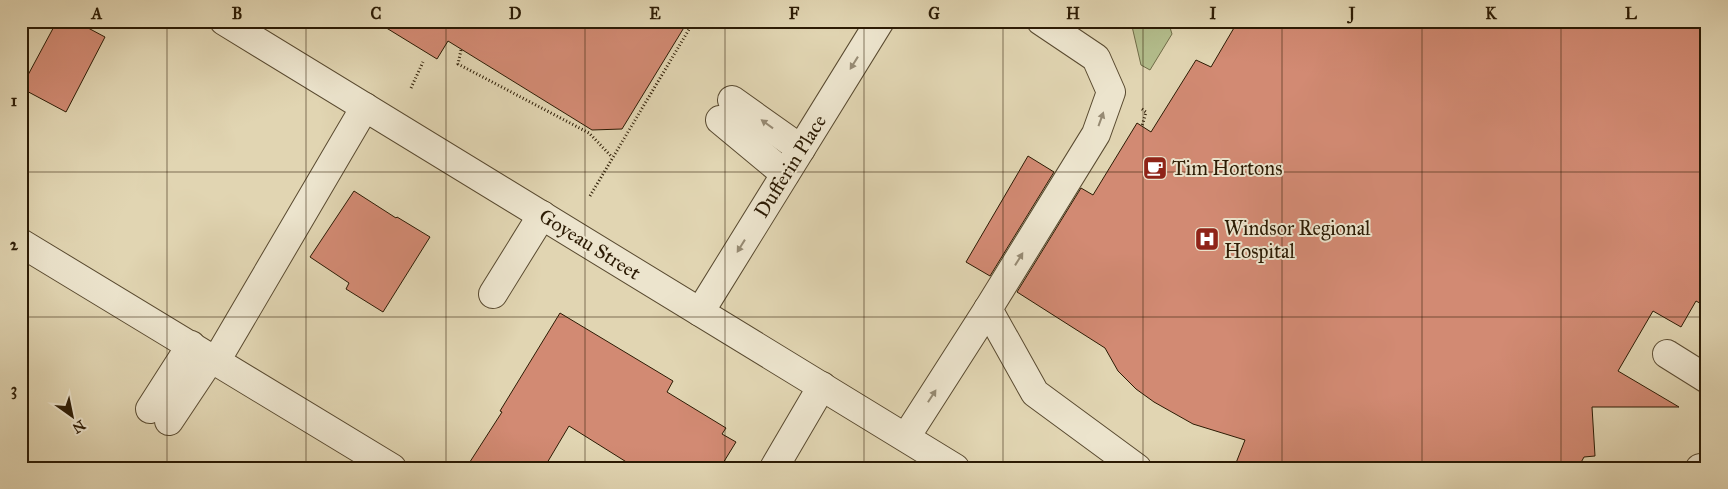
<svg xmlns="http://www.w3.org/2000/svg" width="1728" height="489" font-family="'IM FELL Great Primer',serif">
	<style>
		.green { fill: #b3bd8c; stroke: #706c48 }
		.building { fill: #d28a73; stroke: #2c1b04 }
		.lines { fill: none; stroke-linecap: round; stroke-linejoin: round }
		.minor-casing { stroke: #594a30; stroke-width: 30 }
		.path { stroke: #2c1b04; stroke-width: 3; stroke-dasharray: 1 2.5; stroke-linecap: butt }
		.minor { stroke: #ece4cd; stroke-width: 28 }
		.oneway { fill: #968a73 }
		.grid { fill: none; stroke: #2c1b04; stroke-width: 1; stroke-opacity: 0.55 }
		.labels { text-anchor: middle; stroke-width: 4; stroke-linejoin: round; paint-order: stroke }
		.street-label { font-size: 20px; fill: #2c1b04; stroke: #ece4cd }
		.poi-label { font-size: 20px; fill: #2c1b04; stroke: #ece4cd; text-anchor: start }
		.neatline { fill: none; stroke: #2c1b04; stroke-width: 2 }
		.grid-label { font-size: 16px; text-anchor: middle; font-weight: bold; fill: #2c1b04 }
	</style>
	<rect width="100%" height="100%" fill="#e1d5b2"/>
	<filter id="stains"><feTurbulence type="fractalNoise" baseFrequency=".004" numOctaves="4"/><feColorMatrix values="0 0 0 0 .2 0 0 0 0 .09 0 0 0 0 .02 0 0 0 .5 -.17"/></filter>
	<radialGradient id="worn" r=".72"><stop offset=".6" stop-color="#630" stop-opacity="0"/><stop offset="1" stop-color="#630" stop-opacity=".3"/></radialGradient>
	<path class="green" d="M1168 21 1172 34 1150 70 1141 65 1131 22Z"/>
	<g class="building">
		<path d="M57 21H75L105 37 66 112 21 88Z"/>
		<path d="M375 21H688L622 129 592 130 448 41 437 59Z"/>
		<path d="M1238 21H1707V307L1696 301 1681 327 1653 311 1618 371 1679 407H1592L1595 456 1584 457 1578 468H1234L1245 440 1193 424 1154 402 1136 389 1118 371 1105 348 1017 292 1081 188 1093 195 1137 123 1151 132 1196 60 1211 67Z"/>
		<path d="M1028 156 1054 172 990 276 966 262Z"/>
		<path d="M354 191 396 218 397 217 430 237 383 312 346 289 349 283 310 257Z"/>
		<path d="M560 313 673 381 667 392 726 428 722 434 736 442 720 468H636L569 426 544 468H466L502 412 500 411Z"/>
	</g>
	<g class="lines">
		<defs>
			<g id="minor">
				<path d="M224 21 955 468"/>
				<path d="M732 100 801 149"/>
				<path d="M720 120 785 174"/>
				<path d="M21 243 392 468"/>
				<path d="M493 294 542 215"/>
				<path d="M988 309 1035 393 1137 468"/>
				<path d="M700 312 880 21"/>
				<path d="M1667 354 1707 379"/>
				<path d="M216 361 365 107"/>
				<path d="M150 409 191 345"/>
				<path d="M169 421 211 358"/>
				<path d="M906 437 988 309 1096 134 1111 92 1096 58 1041 21"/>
				<path d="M774 468 822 386"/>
				<path d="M1700 468 1707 467"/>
			</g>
		</defs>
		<use href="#minor" class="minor-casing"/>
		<g class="path">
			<path d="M461 50 458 64 589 133 612 157"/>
			<path d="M411 88 423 62"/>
			<path d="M1142 109 1146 112 1142 126"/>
			<path d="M590 196 694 21"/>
		</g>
		<use href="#minor" class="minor"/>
	</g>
	<defs><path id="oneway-solid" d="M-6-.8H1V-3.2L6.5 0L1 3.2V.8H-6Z" transform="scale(1.25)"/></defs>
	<g class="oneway">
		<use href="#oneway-solid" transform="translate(854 63) rotate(122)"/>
		<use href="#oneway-solid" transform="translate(1101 119) rotate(-70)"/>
		<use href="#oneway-solid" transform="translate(767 124) rotate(-144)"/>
		<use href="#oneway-solid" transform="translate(741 246) rotate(122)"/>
		<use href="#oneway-solid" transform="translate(1019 259) rotate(-58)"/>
		<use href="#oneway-solid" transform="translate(932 396) rotate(-57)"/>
	</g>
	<path class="grid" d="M167 21V468M306 21V468M446 21V468M585 21V468M725 21V468M864 21V468M1003 21V468M1143 21V468M1282 21V468M1422 21V468M1561 21V468M21 172H1707M21 317H1707"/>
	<defs>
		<symbol id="cafe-square" viewBox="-11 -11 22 22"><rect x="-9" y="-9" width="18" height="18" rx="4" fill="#8f2418" stroke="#ece4cd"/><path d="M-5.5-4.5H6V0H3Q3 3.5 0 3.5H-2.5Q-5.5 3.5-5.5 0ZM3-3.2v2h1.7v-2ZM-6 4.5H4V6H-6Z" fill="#fff"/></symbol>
		<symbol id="hospital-square" viewBox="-11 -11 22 22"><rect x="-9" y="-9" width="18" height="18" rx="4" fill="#8f2418" stroke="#ece4cd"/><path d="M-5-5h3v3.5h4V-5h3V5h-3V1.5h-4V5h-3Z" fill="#fff"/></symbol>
	</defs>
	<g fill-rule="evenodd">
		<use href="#cafe-square" x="1141" y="154" width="28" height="28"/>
		<use href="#hospital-square" x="1193" y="225" width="28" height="28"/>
	</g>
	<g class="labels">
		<g class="street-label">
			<text transform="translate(790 166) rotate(-58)" y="7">Dufferin Place</text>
			<text transform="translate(590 244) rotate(32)" y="7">Goyeau Street</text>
		</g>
		<g class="poi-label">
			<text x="1172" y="175">Tim Hortons</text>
			<text x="1224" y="235">Windsor Regional<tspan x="1224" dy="23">Hospital</tspan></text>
		</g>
	</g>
	<rect width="1728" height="489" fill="none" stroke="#e1d5b2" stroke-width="55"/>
	<g transform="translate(72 416) rotate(147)" stroke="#ece4cd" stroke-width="4" paint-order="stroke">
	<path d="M0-4L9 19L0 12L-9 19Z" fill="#2c1b04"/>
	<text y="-8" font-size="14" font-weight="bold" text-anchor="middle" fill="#2c1b04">N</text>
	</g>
	<rect x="28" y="28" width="1672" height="434" class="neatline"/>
	<g class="grid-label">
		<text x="97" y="19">A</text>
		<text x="237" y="19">B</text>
		<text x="376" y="19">C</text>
		<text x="515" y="19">D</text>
		<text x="655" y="19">E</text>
		<text x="794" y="19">F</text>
		<text x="934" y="19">G</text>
		<text x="1073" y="19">H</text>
		<text x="1213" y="19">I</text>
		<text x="1352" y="19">J</text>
		<text x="1491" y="19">K</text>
		<text x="1631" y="19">L</text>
		<text x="14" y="106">1</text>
		<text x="14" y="250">2</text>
		<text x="14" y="395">3</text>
	</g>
	<rect width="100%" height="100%" filter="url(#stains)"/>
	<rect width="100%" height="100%" fill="url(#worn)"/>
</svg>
